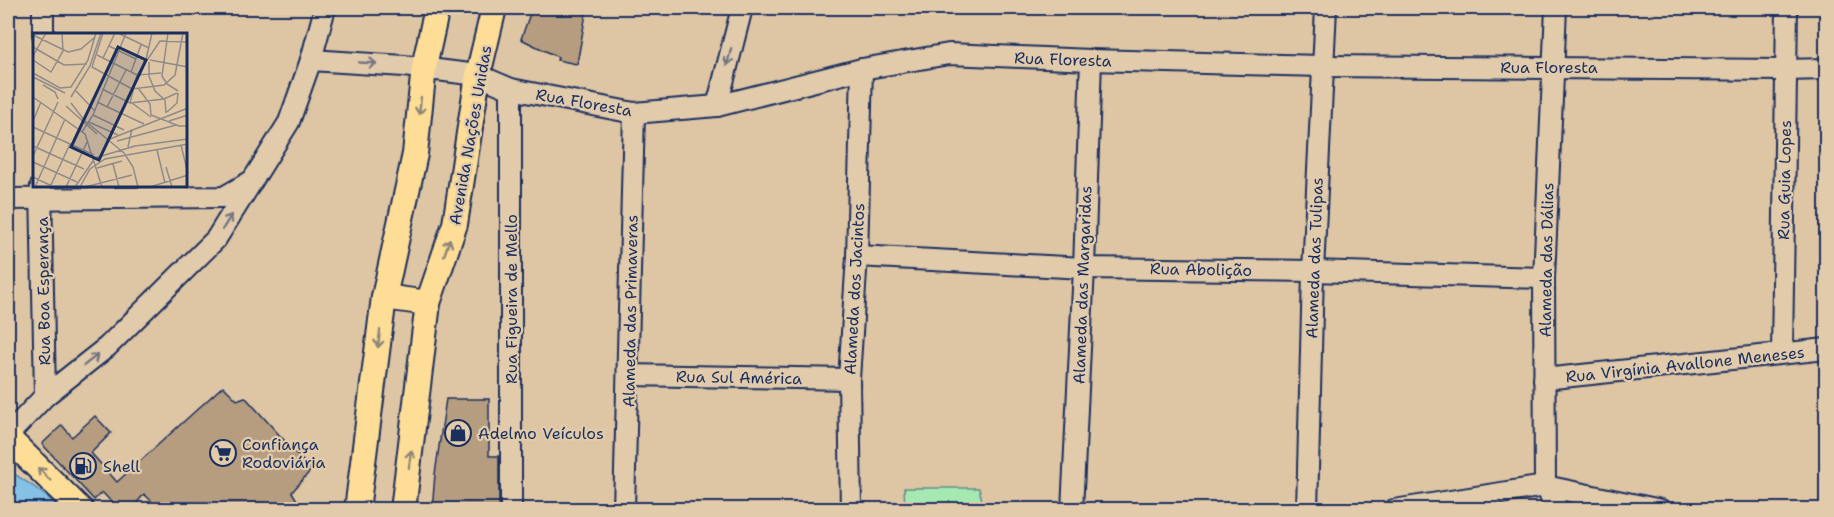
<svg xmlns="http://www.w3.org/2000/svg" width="1834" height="517" font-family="'Shantell Sans',sans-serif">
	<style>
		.green { fill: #a6e8b1; stroke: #608c88; stroke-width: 1.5 }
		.water { fill: #84c1e4; stroke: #5a87ae; stroke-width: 1.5 }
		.building { fill: #b69d80; stroke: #1b2f5e; stroke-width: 1.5 }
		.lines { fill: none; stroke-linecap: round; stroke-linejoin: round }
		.minor-casing { stroke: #1b2f5e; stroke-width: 24 }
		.major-casing { stroke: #1b2f5e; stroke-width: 28 }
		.minor { stroke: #e1cbab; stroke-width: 20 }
		.major { stroke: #fedd96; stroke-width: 24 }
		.oneway { stroke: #747581 }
		.oneway2 { stroke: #8c867a }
		.labels { text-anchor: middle; stroke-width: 4.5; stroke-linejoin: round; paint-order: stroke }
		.street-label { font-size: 16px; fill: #1b2f5e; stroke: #e1cbab }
		.poi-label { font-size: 16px; fill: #1b2f5e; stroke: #e1cbab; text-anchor: start }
		.inset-road { fill: none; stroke: #908a88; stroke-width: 1.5 }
		.view { fill: #1b2f5e; fill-opacity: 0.15; stroke: #1b2f5e; stroke-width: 3 }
		.inset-edge { fill: none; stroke: #1b2f5e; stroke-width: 3 }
	</style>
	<rect width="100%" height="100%" fill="#dec6a4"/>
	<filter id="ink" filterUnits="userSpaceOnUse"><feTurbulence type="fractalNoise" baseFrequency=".0167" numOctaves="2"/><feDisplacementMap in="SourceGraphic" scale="12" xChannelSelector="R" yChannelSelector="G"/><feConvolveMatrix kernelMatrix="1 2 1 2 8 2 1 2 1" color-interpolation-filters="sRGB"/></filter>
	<g filter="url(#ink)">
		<path class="green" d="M904 488H979L984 509H905Z"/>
		<path class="water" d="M8 470 33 486 62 509H22L8 498Z"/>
		<g class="building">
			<path d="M532 8H587L577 64 557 60 558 57 521 39Z"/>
			<path d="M223 386 237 400 245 397 311 470 292 492 303 510H161L144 494 131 510H119L102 492 94 500 42 444 62 425 72 437 95 416 111 433 91 453 117 482Z"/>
			<path d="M446 399H489V456H499V510H432L435 474Z"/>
		</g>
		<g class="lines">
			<defs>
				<g id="minor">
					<path d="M1556 8 1544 278 1545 486 1558 510"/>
					<path d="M43 34V8"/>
					<path d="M311 60 404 66 478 75 511 89 634 113 717 106 862 69 949 54 1091 60 1322 66 1785 70 1826 69"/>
					<path d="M511 89V510"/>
					<path d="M717 106 742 8"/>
					<path d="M41 186 45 396"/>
					<path d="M8 199 224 197 250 182"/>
					<path d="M857 256 1084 268 1313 271 1544 278"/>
					<path d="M1782 353 1787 8"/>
					<path d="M628 375 849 379"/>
					<path d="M1544 379 1826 349"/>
					<path d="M8 435 45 396 107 347 216 239 289 122 311 60 325 8"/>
					<path d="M624 510 634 113"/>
					<path d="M851 510 849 379 857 256 862 69"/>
					<path d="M1072 510 1084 268 1091 60"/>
					<path d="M1307 510 1313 271 1326 8"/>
					<path d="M1394 510 1545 486 1661 510"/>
				</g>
				<g id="major">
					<path d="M384 297 428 303"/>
					<path d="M8 438 81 510"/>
					<path d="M357 510 384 297 415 154 424 67 437 8"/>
					<path d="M403 510 428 303 455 224 478 75 494 8"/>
				</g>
			</defs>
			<use href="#minor" class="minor-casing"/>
			<use href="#major" class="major-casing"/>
			<use href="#minor" class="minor"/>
			<use href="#major" class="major"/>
		</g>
		<defs><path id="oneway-shaft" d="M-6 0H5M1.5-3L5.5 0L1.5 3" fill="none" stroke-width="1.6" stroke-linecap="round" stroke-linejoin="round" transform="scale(1.5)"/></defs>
		<g class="oneway">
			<use href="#oneway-shaft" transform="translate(729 57) rotate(104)"/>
			<use href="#oneway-shaft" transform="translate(368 63) rotate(3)"/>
			<use href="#oneway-shaft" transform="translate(227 222) rotate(-58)"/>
			<use href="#oneway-shaft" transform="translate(91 360) rotate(-38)"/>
		</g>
		<g class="oneway2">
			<use href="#oneway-shaft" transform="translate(420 106) rotate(96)"/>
			<use href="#oneway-shaft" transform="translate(447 247) rotate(-71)"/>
			<use href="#oneway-shaft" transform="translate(379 339) rotate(97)"/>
			<use href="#oneway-shaft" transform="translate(410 459) rotate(-83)"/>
			<use href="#oneway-shaft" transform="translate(44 474) rotate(-135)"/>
		</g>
	</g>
	<defs>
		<symbol id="shop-ring" viewBox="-11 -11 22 22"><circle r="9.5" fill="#e1cbab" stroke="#1b2f5e" stroke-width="1.5"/><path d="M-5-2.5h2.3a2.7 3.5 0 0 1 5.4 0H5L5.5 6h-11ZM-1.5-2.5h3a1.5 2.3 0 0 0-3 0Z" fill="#1b2f5e"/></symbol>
		<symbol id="supermarket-ring" viewBox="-11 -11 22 22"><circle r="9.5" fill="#e1cbab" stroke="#1b2f5e" stroke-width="1.5"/><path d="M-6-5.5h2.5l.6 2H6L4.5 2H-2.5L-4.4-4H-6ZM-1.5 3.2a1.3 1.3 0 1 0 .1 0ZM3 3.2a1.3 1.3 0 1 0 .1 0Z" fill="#1b2f5e"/></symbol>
		<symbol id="fuel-ring" viewBox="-11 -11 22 22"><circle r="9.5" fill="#e1cbab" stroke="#1b2f5e" stroke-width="1.5"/><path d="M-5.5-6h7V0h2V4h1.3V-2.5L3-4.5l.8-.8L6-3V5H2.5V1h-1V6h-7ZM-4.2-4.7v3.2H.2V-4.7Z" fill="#1b2f5e"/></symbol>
	</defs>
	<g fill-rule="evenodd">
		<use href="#shop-ring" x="443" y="418" width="30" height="30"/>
		<use href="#supermarket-ring" x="208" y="438" width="30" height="30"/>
		<use href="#fuel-ring" x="68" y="451" width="30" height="30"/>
	</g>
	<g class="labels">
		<g class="street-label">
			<text transform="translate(1063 59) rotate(2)" y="6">Rua Floresta</text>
			<text x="1549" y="73">Rua Floresta</text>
			<text transform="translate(584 102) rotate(10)" y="6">Rua Floresta</text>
			<text transform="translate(470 135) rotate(-80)" y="6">Avenida Nações Unidas</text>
			<text transform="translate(1784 180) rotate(-89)" y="6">Rua Guia Lopes</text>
			<text transform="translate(1314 258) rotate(-88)" y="6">Alameda das Tulipas</text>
			<text transform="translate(1546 260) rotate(-89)" y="6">Alameda das Dálias</text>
			<text transform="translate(1201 269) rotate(1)" y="6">Rua Abolição</text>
			<text transform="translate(1082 285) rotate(-88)" y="6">Alameda das Margaridas</text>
			<text transform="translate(854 289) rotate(-87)" y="6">Alameda dos Jacintos</text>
			<text transform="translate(43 291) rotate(-91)" y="6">Rua Boa Esperança</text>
			<text transform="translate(511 299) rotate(-90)" y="6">Rua Figueira de Mello</text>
			<text transform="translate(630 311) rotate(-89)" y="6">Alameda das Primaveras</text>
			<text transform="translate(1685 364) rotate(-6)" y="6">Rua Virgínia Avallone Meneses</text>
			<text transform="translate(739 377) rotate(1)" y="6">Rua Sul América</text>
		</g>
		<g class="poi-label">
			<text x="478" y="439">Adelmo Veículos</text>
			<text x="242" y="450">Confiança<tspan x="242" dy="18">Rodoviária</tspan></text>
			<text x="103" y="472">Shell</text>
		</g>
	</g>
	<g transform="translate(33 33)">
		<rect width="154" height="154" fill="#dec6a4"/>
		<path class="inset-road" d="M85 0 116 15M135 0 129 43 134 51 145 58M0 2 35 19 48 16 62 4M76 13 103 26M0 14 31 32 54 31M64 22 104 42 128 40M0 23 13 0M70 25 82 0M0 27 18 39 30 18 29 0M117 27 155 34M116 29V43L122 58 132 67 133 80M112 31 119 0M59 34 99 56 131 52 142 42 150 0M59 34 70 0M98 39 108 12M0 40 27 55 38 54 55 27 63 0M0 44 32 60M10 52 22 59 25 66M105 55 117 71 118 82M69 56 97 70 131 66 144 60M43 58 62 78M0 64 52 101 69 154M38 64 57 33 68 0M64 69 111 91M38 70 51 87 91 120 100 134 105 154M97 70 104 42 127 8 155 9M99 70 118 84M33 73 64 101M74 74 93 37M134 79 144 70 145 60M60 82 91 97M118 82 146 93H155M0 88 8 69M136 88 155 82M56 89 85 102M0 94 61 122M49 99 60 82 93 0M77 106 155 75M84 108 143 92M148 112 155 141M0 113 51 136M95 114 99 96M124 117 132 150M0 123 25 69M0 129 44 149M80 131 86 154M133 134 139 154M64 135 89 128M0 144 21 154M2 154 32 86M17 154 37 111M33 154 55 107M42 154 62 125 102 113 155 106M47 154 57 136 72 126 155 111M52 154 99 142M117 154 155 142"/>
		<path class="view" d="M85 14 113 27 66 127 38 114Z"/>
		<rect width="154" height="154" class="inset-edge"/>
	</g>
	<rect width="1834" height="517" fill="none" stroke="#e1cbab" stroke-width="30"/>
	<rect x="15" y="15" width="1804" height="487" fill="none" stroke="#1b2f5e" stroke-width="2" filter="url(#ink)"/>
</svg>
